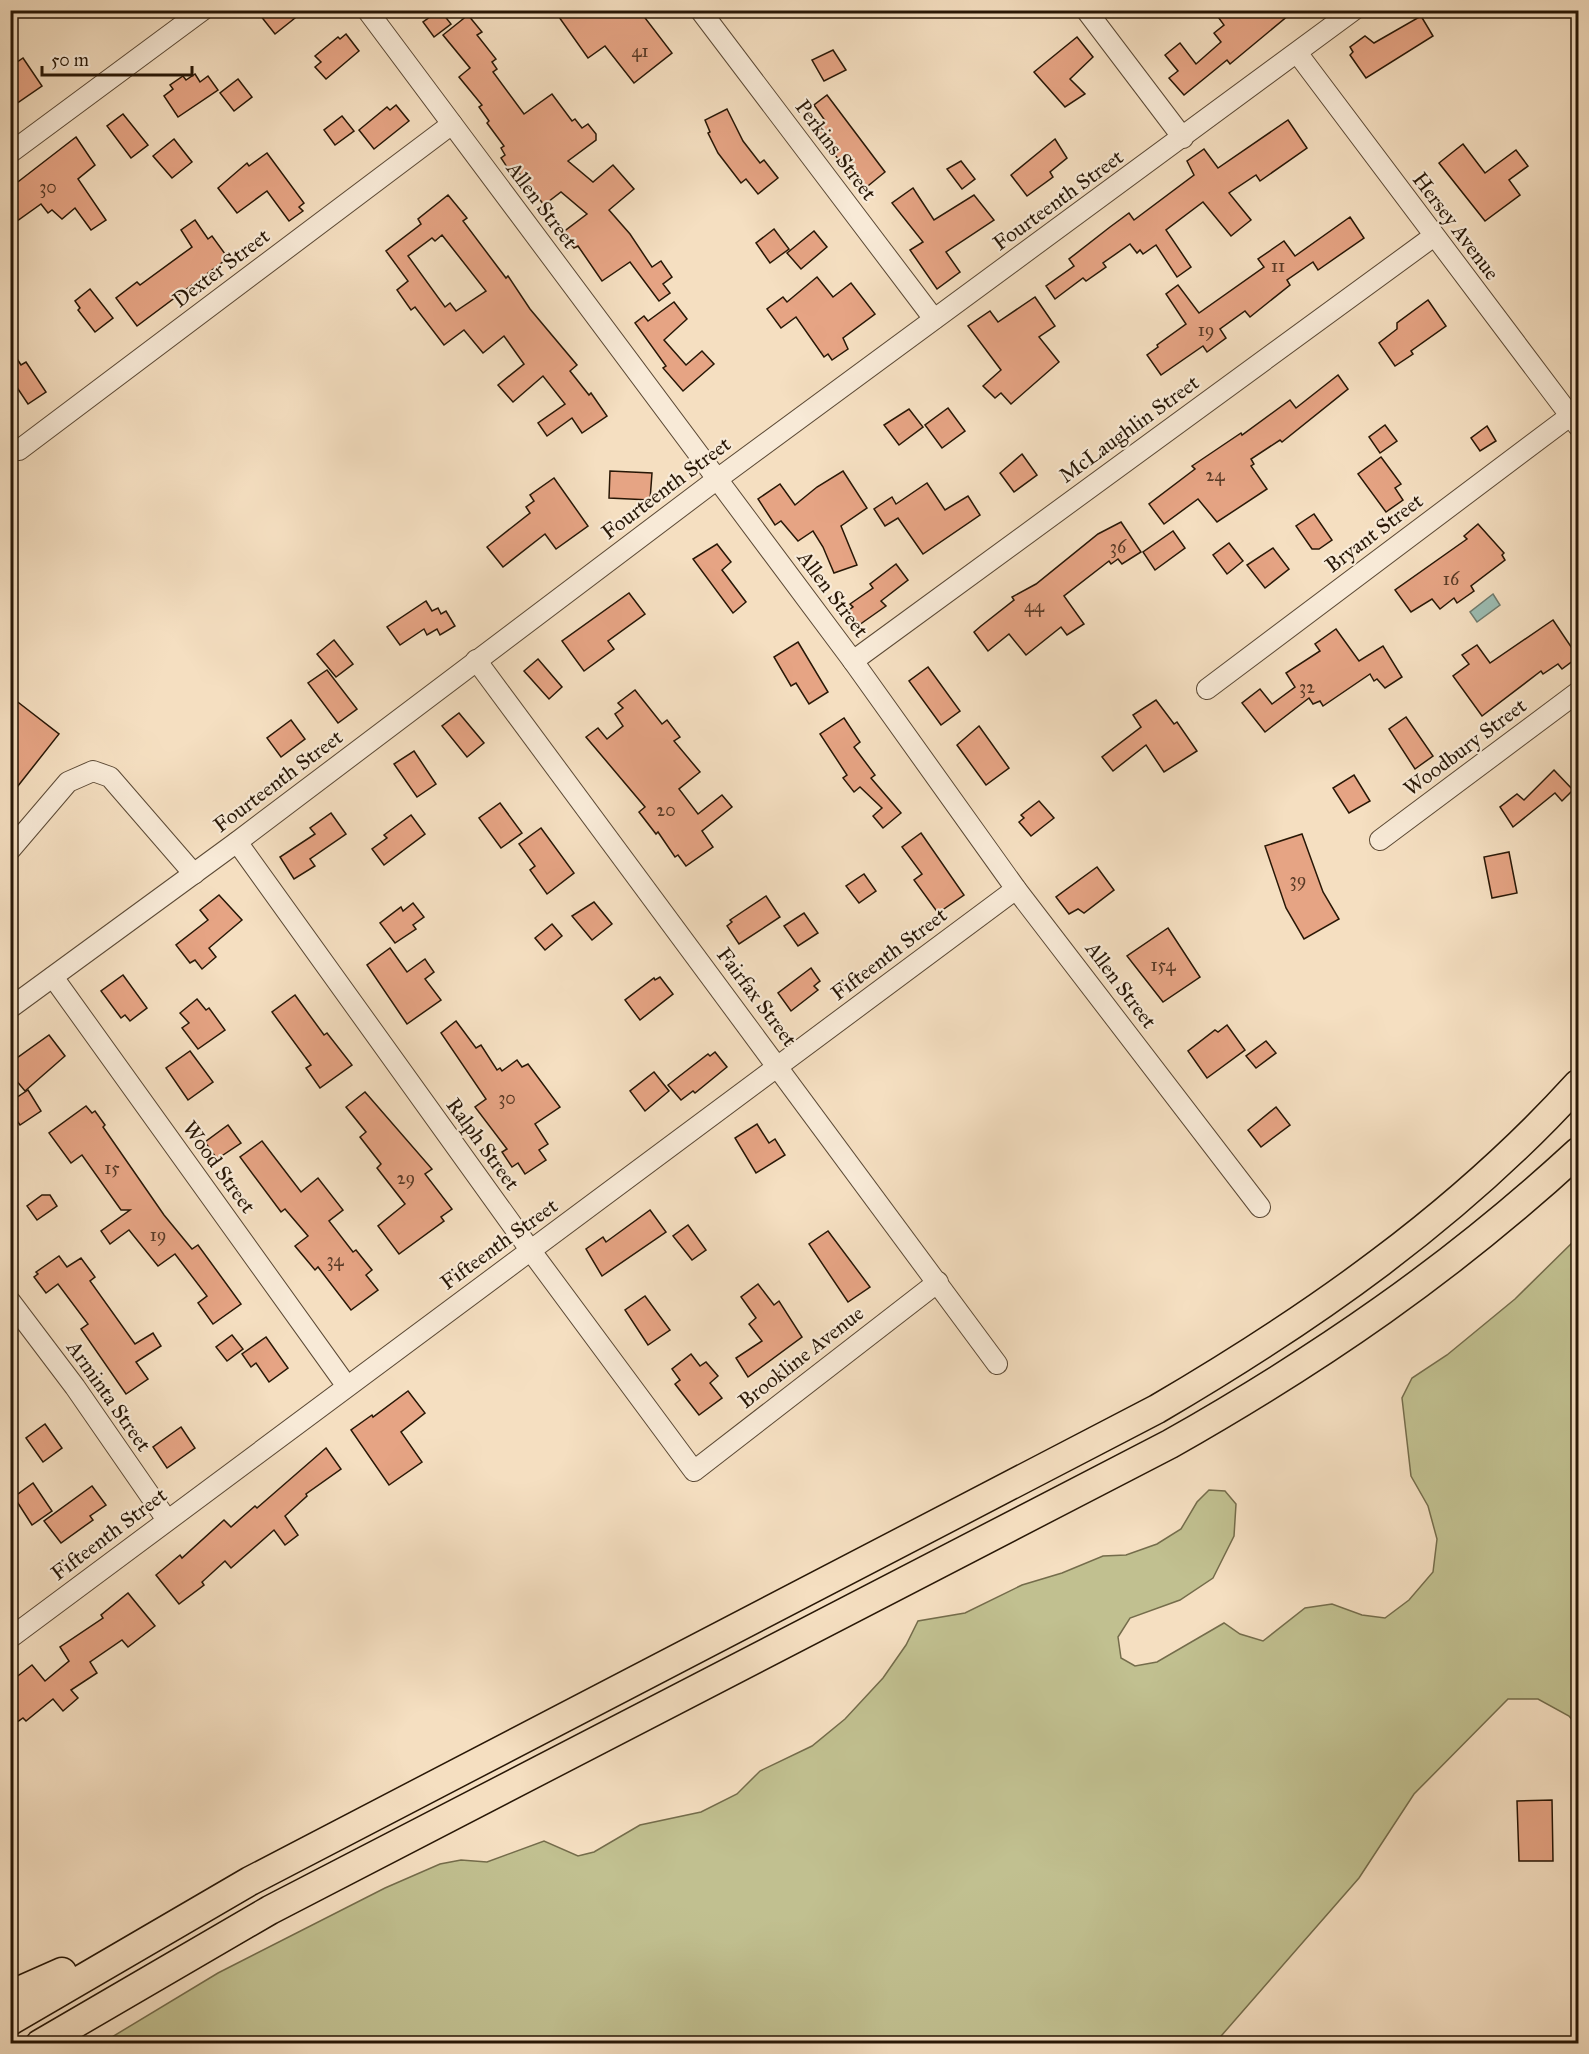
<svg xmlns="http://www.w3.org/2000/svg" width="1589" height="2054" font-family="'IM FELL Great Primer',serif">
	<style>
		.green { fill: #c1c090; stroke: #746c4b; stroke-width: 1.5 }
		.water { fill: #9cbdb3; stroke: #6e7b6e; stroke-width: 1.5 }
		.building { fill: #e6a484; stroke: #281706; stroke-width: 1.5; fill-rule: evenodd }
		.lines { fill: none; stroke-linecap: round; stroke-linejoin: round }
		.minor-casing { stroke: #5b4935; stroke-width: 22 }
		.highway-casing { stroke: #281706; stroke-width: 31 }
		.minor { stroke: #f8ead7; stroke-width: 20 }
		.highway { stroke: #f5dfc1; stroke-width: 28 }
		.labels { text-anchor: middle; stroke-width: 4.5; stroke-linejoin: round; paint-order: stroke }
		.number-label { font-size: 18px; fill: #583a26 }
		.street-label { font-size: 21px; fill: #281706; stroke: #f8ead7 }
	</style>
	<rect width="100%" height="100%" fill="#f5dfc1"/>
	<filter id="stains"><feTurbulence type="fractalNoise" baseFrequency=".00333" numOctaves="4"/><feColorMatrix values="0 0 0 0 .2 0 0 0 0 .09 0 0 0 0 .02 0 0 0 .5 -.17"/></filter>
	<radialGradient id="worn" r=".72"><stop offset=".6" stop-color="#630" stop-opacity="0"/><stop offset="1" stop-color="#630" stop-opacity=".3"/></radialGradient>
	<path class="green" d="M1578 1237V1727L1569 1716 1538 1699H1508L1414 1794 1359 1878 1215 2043H102L218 1973 385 1888 440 1864 461 1860 487 1862 544 1841 578 1856 594 1852 640 1825 701 1812 737 1794 760 1771 812 1746 845 1719 883 1678 906 1645 918 1621 965 1613 1022 1585 1062 1573 1103 1556 1126 1555 1157 1544 1181 1529 1197 1502 1209 1490 1225 1491 1236 1504 1234 1536 1213 1578 1180 1600 1130 1618 1118 1637 1121 1658 1135 1666 1157 1662 1224 1623 1240 1634 1263 1641 1305 1608 1332 1604 1362 1615 1385 1618 1409 1600 1433 1572 1437 1539 1428 1506 1411 1476 1402 1398 1412 1378 1447 1355 1515 1299Z"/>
	<path class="water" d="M1493 594 1500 605 1477 622 1470 612Z"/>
	<g class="building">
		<path d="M256 10H305L275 34Z"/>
		<path d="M440 10 451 24 434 37 423 22Z"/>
		<path d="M554 10H639L672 53 634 83 605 46 588 58Z"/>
		<path d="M1213 10H1295L1230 64 1227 60 1184 95 1169 78 1178 71 1165 55 1180 43 1196 64 1221 42 1214 33 1224 25Z"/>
		<path d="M468 15 482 32 477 35 496 59 492 62 497 69 493 72 524 114 552 94 572 121 575 119 582 128 588 124 596 134V140L568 161 593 182 613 165 634 189 609 210 630 234 652 267 661 261 672 277 663 284 670 293 659 301 630 262 602 281 578 246 574 248 562 233 587 214 561 192 544 205 516 169 511 173 501 158 505 155 501 148 504 146 487 123 489 121 479 107 482 105 459 77 470 68 443 35Z"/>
		<path d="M1421 16 1433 36 1366 78 1350 55 1353 52 1350 47 1365 36 1374 43Z"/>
		<path d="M346 34 359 51 326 79 315 67 321 62 315 56 338 37 340 39Z"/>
		<path d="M1077 37 1093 57 1070 79 1085 94 1065 107 1034 72Z"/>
		<path d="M833 50 846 70 824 81 812 60Z"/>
		<path d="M23 58 42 86 10 108V67Z"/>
		<path d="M195 74 200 82 208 76 218 90 178 117 164 96 173 89 170 85 183 76 186 80Z"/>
		<path d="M238 79 252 97 234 111 220 93Z"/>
		<path d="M827 95 885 172 863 190 815 130 826 122 814 105Z"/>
		<path d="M396 105 409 121 374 149 359 130 387 107 390 110Z"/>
		<path d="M727 109 743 141 760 163 764 160 778 178 758 194 746 179 741 183 718 153 708 133 710 132 705 120Z"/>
		<path d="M123 114 148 145 131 158 107 126Z"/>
		<path d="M342 116 354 131 335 145 324 130Z"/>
		<path d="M1288 120 1307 148 1260 181 1256 175 1229 193 1251 220 1231 236 1203 202 1166 230 1191 267 1177 277 1156 245 1143 254 1140 250 1137 253 1130 244 1103 263 1106 267 1086 281 1083 278 1055 299 1046 286 1074 266 1069 259 1110 227 1129 213 1134 220 1194 175 1187 161 1204 149 1218 168Z"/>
		<path d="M76 137 95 165 78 179 106 220 91 230 75 208 62 219 52 210 48 213 41 204 10 226V188Z"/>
		<path d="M174 139 192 162 172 178 153 156Z"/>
		<path d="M1055 139 1067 158 1050 172 1053 177 1027 196 1011 175Z"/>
		<path d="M1463 144 1485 173 1516 150 1528 166 1509 180 1520 195 1485 221 1439 163Z"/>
		<path d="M267 153 304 203 299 207 303 211 289 221 267 191 237 213 218 188 247 163 249 166Z"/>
		<path d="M961 161 975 179 962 189 947 169Z"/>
		<path d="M913 188 934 220 974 195 994 220 946 252 960 272 937 289 910 250 923 242 892 203Z"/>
		<path d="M448 195 467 218 463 221 506 278 508 276 530 309 577 365 570 371 589 395 591 393 607 416 582 433 572 418 547 436 538 423 565 404 543 376 513 402 498 385 524 364 504 336 483 353 464 330 444 345 415 307 411 310 397 290 408 281 386 251 421 224 418 219ZM442 235 486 291 456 311 450 303 445 307 408 256 432 238 435 241Z"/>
		<path d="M1350 217 1364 238 1318 270 1313 262 1287 280 1290 285 1250 317 1245 311 1220 329 1226 338 1207 352 1203 346 1161 375 1147 355 1158 347 1157 345 1186 324 1166 294 1178 285 1199 313 1264 267 1258 259 1284 241 1295 256Z"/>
		<path d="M195 220 208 239 212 236 228 258 137 326 116 298 137 282 140 285 192 247 181 230Z"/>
		<path d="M774 229 789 249 770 263 756 243Z"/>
		<path d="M814 231 827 247 801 269 787 253Z"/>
		<path d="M817 277 833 297 851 283 875 314 843 338 848 349 832 360 828 354 824 357 796 317 781 328 767 309 783 297 787 302Z"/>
		<path d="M90 289 113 318 95 332 78 310 80 308 75 301Z"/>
		<path d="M1035 297 1055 326 1039 337 1059 362 1011 404 1001 393 995 398 983 386 1001 370 968 326 990 311 998 322Z"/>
		<path d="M1428 300 1446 326 1411 351 1413 354 1395 366 1379 343 1397 329V323Z"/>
		<path d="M674 302 687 319 664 340 686 365 702 351 714 364 683 391 663 368 666 366 635 323 644 316 648 321Z"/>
		<path d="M10 348 21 365 26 362 46 392 28 404 10 377Z"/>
		<path d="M1338 375 1348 389 1282 442 1280 440 1251 459 1254 464 1251 466 1267 489 1217 522 1198 499 1164 524 1149 504 1195 469 1192 466 1241 433 1242 435 1290 400 1296 408Z"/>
		<path d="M948 408 965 431 942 448 925 425Z"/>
		<path d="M909 409 923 427 899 445 884 425Z"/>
		<path d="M1385 425 1397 441 1380 453 1369 437Z"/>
		<path d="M1487 426 1496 441 1480 451 1471 438Z"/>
		<path d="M1022 454 1037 475 1014 492 1000 473Z"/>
		<path d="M1381 457 1401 484 1395 488 1403 500 1386 512 1358 474Z"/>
		<path d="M610 471 652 473 650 500 609 498Z"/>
		<path d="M843 471 867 508 841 526 857 565 834 573 823 547 813 531 798 541 781 521 775 525 758 499 780 484 795 505 817 487Z"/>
		<path d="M554 478 588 526 556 549 545 534 503 567 487 547 530 513 526 507 534 501 530 495Z"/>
		<path d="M927 483 945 510 968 496 980 515 923 554 898 518 885 526 874 509 892 497 896 504Z"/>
		<path d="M1314 514 1332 540 1319 549H1312L1296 526Z"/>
		<path d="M1121 522 1141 552 1122 564 1118 559 1111 564 1109 561 1064 596 1084 624 1067 635 1061 627 1026 655 1009 634 988 651 974 632 981 626 1014 600 1012 597 1036 584 1098 534Z"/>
		<path d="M1478 524 1504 553 1502 555 1505 560 1471 586 1474 591 1457 603 1454 598 1440 609 1432 599 1411 612 1395 590 1467 539 1464 536Z"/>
		<path d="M1173 531 1185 548 1155 570 1143 552Z"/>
		<path d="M1229 543 1243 561 1227 574 1213 555Z"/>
		<path d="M717 544 731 562 722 570 746 602 733 613 693 559Z"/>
		<path d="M1273 548 1289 569 1265 588 1247 565Z"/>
		<path d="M896 564 908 580 881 601 886 606 859 625 849 610 853 607 850 604 873 588 870 584Z"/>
		<path d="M629 593 645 614 608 641 614 649 584 671 562 641Z"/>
		<path d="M426 601 432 611 438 608 441 614 446 611 455 626 440 635 437 629 427 635 424 629 400 645 387 627Z"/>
		<path d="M1553 620 1578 657 1562 669 1558 664 1543 674 1541 671 1482 716 1453 676 1469 664 1462 655 1477 645 1490 663Z"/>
		<path d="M1336 629 1359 661 1383 646 1402 677 1385 688 1377 679 1374 681 1370 674 1323 706 1320 701 1313 704 1309 698 1265 732 1242 703 1260 689 1272 704 1295 687 1286 673 1320 651 1315 644Z"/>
		<path d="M334 640 353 664 336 677 317 654Z"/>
		<path d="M798 642 828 692 809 704 796 683 791 686 774 657Z"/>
		<path d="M538 659 562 687 549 699 524 671Z"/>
		<path d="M928 667 960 711 941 725 909 681Z"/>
		<path d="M327 670 357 709 338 723 308 683Z"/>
		<path d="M635 690 662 724 667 720 680 737 674 741 700 772 679 789 698 814 722 795 732 807 702 831 713 847 686 866 678 855 675 857 658 832 656 834 639 812 645 807 586 737 598 728 607 739 623 726 615 714 623 708 618 703Z"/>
		<path d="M10 696 59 734 10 796Z"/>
		<path d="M1156 700 1174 724 1177 722 1197 751 1164 772 1146 745 1113 771 1102 757 1141 727 1133 715Z"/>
		<path d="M459 713 484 743 467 757 442 726Z"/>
		<path d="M1406 717 1433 756 1415 769 1389 729Z"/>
		<path d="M844 718 860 742 854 747 875 775 871 778 901 813 883 828 873 816 882 808 860 787 854 792 843 778 847 775 820 734Z"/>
		<path d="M291 720 305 739 281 757 267 738Z"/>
		<path d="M979 726 1009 768 986 785 957 745Z"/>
		<path d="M414 751 436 784 417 797 394 764Z"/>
		<path d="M1554 770 1573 790 1562 801 1555 793 1513 827 1500 807 1517 794 1524 800Z"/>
		<path d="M1354 775 1370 801 1349 813 1333 788Z"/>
		<path d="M1039 801 1054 818 1031 836 1019 822 1024 818 1021 815Z"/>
		<path d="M500 803 522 833 501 848 479 818Z"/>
		<path d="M331 813 346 834 310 859 315 866 294 879 280 857 315 834 310 828Z"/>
		<path d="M411 815 425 834 384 865 372 849 387 838 384 835Z"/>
		<path d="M541 828 574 873 547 894 530 870 535 866 519 844Z"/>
		<path d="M921 833 964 895 938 913 914 880 922 874 902 847Z"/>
		<path d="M1302 834 1323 892 1339 919 1304 939 1286 908 1265 846Z"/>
		<path d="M1509 852 1517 893 1492 898 1484 857Z"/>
		<path d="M1097 867 1114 890 1084 913 1078 909 1069 914 1056 897Z"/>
		<path d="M864 874 876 891 859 903 846 886Z"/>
		<path d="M219 895 242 920 209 948 216 957 202 969 195 960 190 963 176 945 208 920 200 910Z"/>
		<path d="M766 896 780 917 739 944 727 926 732 922 730 920Z"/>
		<path d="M594 902 612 924 592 940 572 916Z"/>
		<path d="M413 903 424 917 413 925 416 929 395 943 380 923 401 907 403 911Z"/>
		<path d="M804 913 818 933 798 946 784 926Z"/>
		<path d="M552 924 562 936 545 950 535 938Z"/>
		<path d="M1168 928 1200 977 1163 1002 1127 956Z"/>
		<path d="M390 948 407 972 425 959 434 972 425 979 441 1000 407 1024 367 965Z"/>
		<path d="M811 968 820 981 814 986 818 990 791 1011 778 993Z"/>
		<path d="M123 975 147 1008 130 1021 125 1015 121 1018 101 991Z"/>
		<path d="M660 977 673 994 640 1020 625 1000 654 978 655 980Z"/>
		<path d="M295 995 324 1035 327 1033 352 1065 320 1088 306 1068 311 1065 272 1012Z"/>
		<path d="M197 999 206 1010 209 1008 225 1030 198 1049 182 1028 189 1023 180 1013Z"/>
		<path d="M456 1021 476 1048 481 1045 497 1070 500 1068 502 1071 517 1060 522 1067 528 1064 560 1107 535 1124 548 1144 539 1150 546 1160 525 1174 518 1163 512 1167 502 1152 507 1149 475 1107 486 1099 441 1033Z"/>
		<path d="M1227 1025 1245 1050 1207 1078 1188 1051 1215 1030 1218 1032Z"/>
		<path d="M49 1035 65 1056 25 1091 10 1073V1063Z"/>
		<path d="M1266 1041 1276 1053 1256 1068 1246 1056Z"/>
		<path d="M190 1051 213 1082 188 1100 166 1068Z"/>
		<path d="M715 1052 727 1067 695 1093 693 1091 681 1100 668 1085 708 1054 710 1056Z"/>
		<path d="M654 1072 669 1091 645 1111 630 1091Z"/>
		<path d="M28 1090 41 1111 20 1125 10 1111V1102Z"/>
		<path d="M365 1092 432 1169 425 1174 452 1209 441 1217 444 1221 399 1254 378 1226 405 1204 377 1168 381 1164 360 1137 366 1132 346 1107Z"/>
		<path d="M86 1106 92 1113 95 1111 105 1125 103 1127 164 1215 192 1249 198 1245 241 1304 213 1324 198 1303 207 1296 175 1254 158 1266 129 1230 110 1244 101 1231 130 1210H121L82 1155 71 1163 49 1133Z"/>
		<path d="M1276 1107 1290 1125 1261 1147 1248 1130Z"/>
		<path d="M757 1124 769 1143 775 1139 785 1155 756 1173 735 1138Z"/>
		<path d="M228 1125 241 1143 217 1159 205 1142Z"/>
		<path d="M262 1141 301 1192 318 1178 343 1210 329 1221 353 1252 356 1250 372 1270 366 1275 378 1290 351 1310 318 1267 315 1270 295 1246 308 1236 285 1209 281 1212 240 1157Z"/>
		<path d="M42 1195H50L57 1206 37 1220 27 1206Z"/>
		<path d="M650 1210 666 1232 602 1276 586 1249 603 1237 606 1242Z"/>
		<path d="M688 1225 706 1250 692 1260 673 1236Z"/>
		<path d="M828 1231 870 1287 848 1302 809 1244Z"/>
		<path d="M59 1256 67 1267 81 1258 95 1277 90 1281 135 1344 153 1333 161 1346 136 1362 148 1379 126 1394 81 1329 88 1324 58 1284 46 1293 34 1277 38 1274 36 1272Z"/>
		<path d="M758 1284 774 1305 779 1301 802 1337 748 1377 736 1358 762 1341 749 1324 756 1318 741 1297Z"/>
		<path d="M645 1296 670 1330 648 1345 625 1310Z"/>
		<path d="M232 1335 243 1349 227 1361 216 1347Z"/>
		<path d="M266 1337 288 1368 269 1382 256 1363 251 1367 242 1354Z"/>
		<path d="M691 1354 700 1366 706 1362 718 1376 710 1383 722 1398 699 1415 675 1384 680 1380 672 1369Z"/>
		<path d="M408 1391 425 1413 401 1432 422 1462 389 1485 351 1430 372 1415 373 1417Z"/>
		<path d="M45 1424 62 1448 43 1462 26 1438Z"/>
		<path d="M181 1427 195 1448 167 1468 153 1447Z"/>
		<path d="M326 1448 341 1469 306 1494 307 1496 285 1516 298 1535 285 1545 274 1530 231 1568 225 1561 202 1582 204 1585 179 1604 156 1575 180 1555 182 1558 224 1520 231 1527 255 1506 257 1508Z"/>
		<path d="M33 1483 52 1511 32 1525 14 1497Z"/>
		<path d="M92 1486 106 1505 90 1516 93 1520 61 1543 44 1521Z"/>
		<path d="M128 1593 155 1626 128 1647 122 1640 90 1662 97 1673 71 1690 78 1698 63 1711 53 1699 26 1721 23 1718 10 1727V1682L32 1665 45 1681 69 1661 60 1647 103 1618 101 1615Z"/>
		<path d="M1552 1800 1553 1861H1519L1517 1801Z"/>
	</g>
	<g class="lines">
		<defs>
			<g id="minor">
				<path d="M367 10 853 661 1016 889 1260 1207"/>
				<path d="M700 10 934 319"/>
				<path d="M1086 10 1183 138"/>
				<path d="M1298 54 1578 426"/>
				<path d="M10 153 203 10"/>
				<path d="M19 450 452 124"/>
				<path d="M476 660 997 1364"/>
				<path d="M853 661 1434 236"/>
				<path d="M1207 689 1570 416"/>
				<path d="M1380 840 1578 692"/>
				<path d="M237 842 531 1251 694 1471 938 1282"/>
				<path d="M10 850 68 782 93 771 110 777 194 874"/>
				<path d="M53 977 346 1385"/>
				<path d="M10 1008 237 842 716 480 1354 10"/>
				<path d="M10 1301 75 1387 167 1520"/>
				<path d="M10 1638 1016 889"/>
			</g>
			<g id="highway">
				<path d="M10 1995 62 1972"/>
				<path d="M10 2021 250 1881 1157 1409C1311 1319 1458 1216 1578 1084"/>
				<path d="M40 2044 270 1910 1170 1444C1320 1359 1451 1269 1578 1152"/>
			</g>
		</defs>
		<use href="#minor" class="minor-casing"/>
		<use href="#highway" class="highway-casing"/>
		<use href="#minor" class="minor"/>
		<use href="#highway" class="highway"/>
	</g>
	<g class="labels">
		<g class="number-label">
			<text x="640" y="57">41</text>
			<text x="48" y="193">30</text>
			<text x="1278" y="272">11</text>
			<text x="1206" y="336">19</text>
			<text x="1215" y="481">24</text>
			<text x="1118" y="553">36</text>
			<text x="1451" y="585">16</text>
			<text x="1034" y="612">44</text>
			<text x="1307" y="693">32</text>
			<text x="666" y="816">20</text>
			<text x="1298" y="886">39</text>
			<text x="1163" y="971">154</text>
			<text x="507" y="1104">30</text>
			<text x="112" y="1174">15</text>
			<text x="406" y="1184">29</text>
			<text x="158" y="1241">19</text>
			<text x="335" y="1266">34</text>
		</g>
		<g class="street-label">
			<text transform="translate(836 150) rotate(53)" y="7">Perkins Street</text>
			<text transform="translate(1058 200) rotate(-36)" y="7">Fourteenth Street</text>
			<text transform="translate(542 205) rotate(53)" y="7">Allen Street</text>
			<text transform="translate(1456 226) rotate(53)" y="7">Hersey Avenue</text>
			<text transform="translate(221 268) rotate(-37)" y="7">Dexter Street</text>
			<text transform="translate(1129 429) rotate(-36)" y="7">McLaughlin Street</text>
			<text transform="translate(666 488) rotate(-37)" y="7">Fourteenth Street</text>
			<text transform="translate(1374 533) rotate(-37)" y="7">Bryant Street</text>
			<text transform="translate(833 594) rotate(53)" y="7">Allen Street</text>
			<text transform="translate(1465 747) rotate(-37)" y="7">Woodbury Street</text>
			<text transform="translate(278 781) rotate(-37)" y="7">Fourteenth Street</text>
			<text transform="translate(889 954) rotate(-37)" y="7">Fifteenth Street</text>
			<text transform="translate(1121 985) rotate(53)" y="7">Allen Street</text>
			<text transform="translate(757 997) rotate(53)" y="7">Fairfax Street</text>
			<text transform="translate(483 1144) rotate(54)" y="7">Ralph Street</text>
			<text transform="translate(219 1167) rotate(54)" y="7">Wood Street</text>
			<text transform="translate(499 1244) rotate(-36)" y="7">Fifteenth Street</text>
			<text transform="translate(801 1357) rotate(-38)" y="7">Brookline Avenue</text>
			<text transform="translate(109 1396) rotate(55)" y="7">Arminta Street</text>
			<text transform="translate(109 1534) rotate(-37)" y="7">Fifteenth Street</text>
		</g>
	</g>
	<rect width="1589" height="2054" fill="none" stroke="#f5dfc1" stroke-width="36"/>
	<rect x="12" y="12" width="1565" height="2030" fill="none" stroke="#281706" stroke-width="3"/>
	<rect x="18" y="18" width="1553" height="2018" fill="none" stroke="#281706" stroke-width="1.5"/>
	<path d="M42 66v9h150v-9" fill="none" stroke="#281706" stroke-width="3"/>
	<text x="51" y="66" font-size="18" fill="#281706" stroke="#f8ead7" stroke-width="4.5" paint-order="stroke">50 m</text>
	<rect width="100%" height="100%" filter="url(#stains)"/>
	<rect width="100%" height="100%" fill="url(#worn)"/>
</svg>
